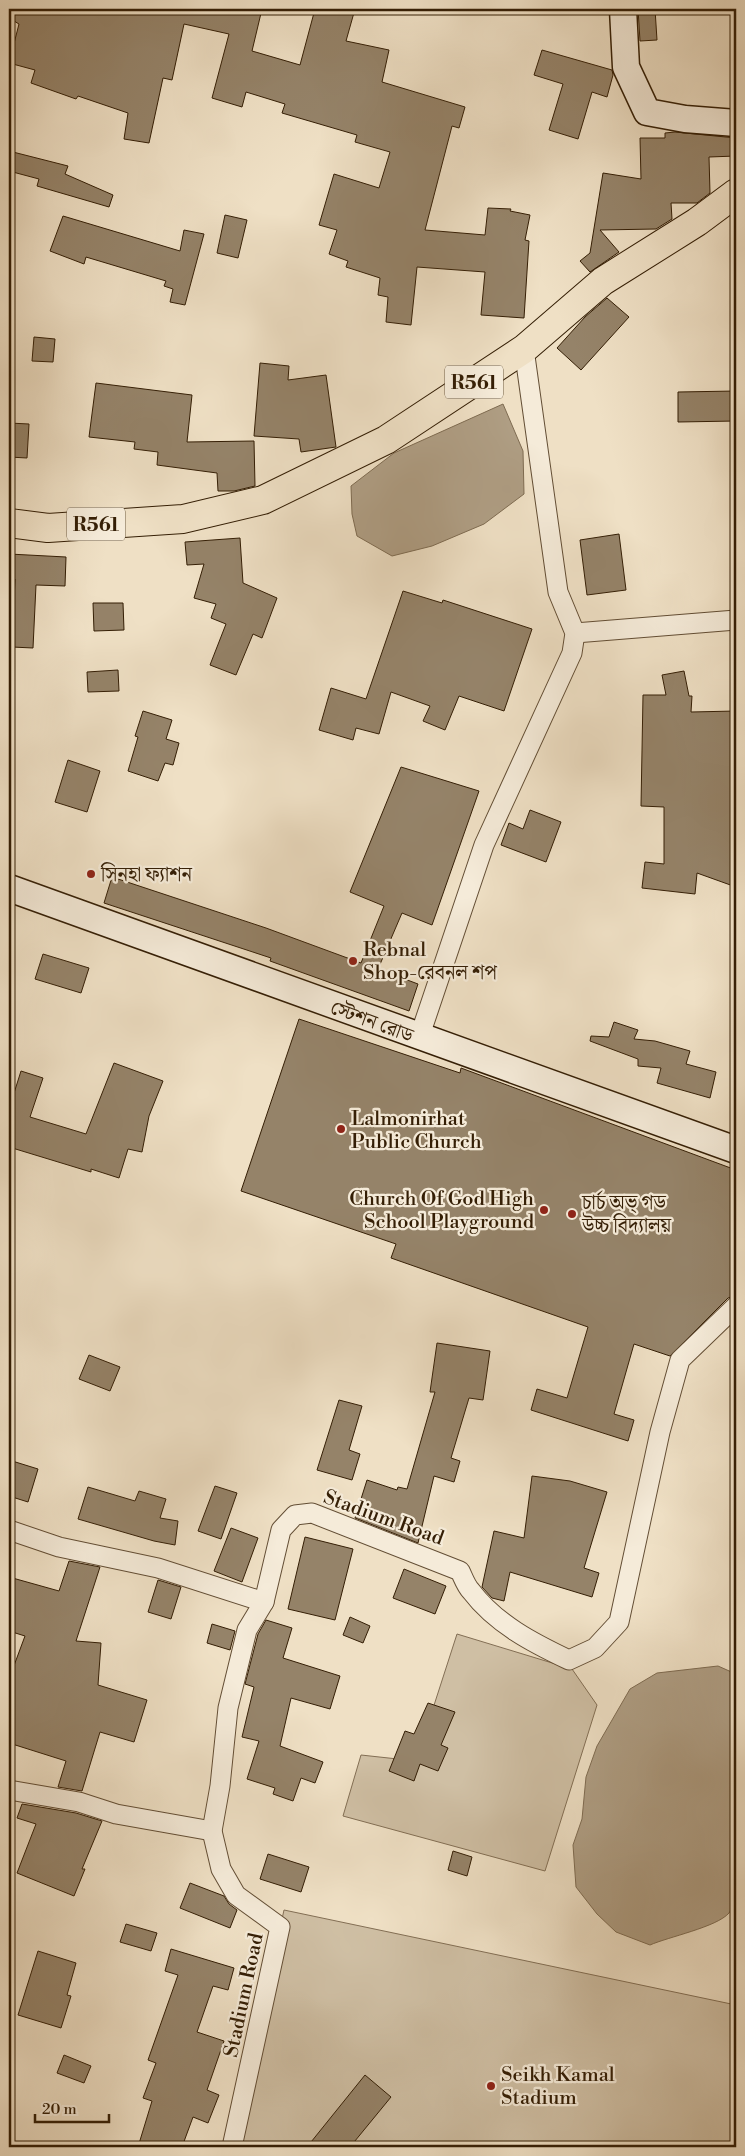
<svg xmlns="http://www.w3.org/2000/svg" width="745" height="2156" font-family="'Libre Bodoni','Noto Serif Bengali',serif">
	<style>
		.green { fill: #cfbfa4; stroke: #826e54 }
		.water { fill: #af9e84; stroke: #7e6b51 }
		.building { fill: #958369; stroke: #341e05 }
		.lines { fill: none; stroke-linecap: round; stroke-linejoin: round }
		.street-casing { stroke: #634e35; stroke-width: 21 }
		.secondary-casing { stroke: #341e05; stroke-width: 29 }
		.primary-casing { stroke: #341e05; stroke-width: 30 }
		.street { stroke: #f5ebd9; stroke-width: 19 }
		.secondary { stroke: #f5ebd9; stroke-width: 26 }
		.primary { stroke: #efe0c5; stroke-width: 28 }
		.poi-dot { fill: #8f2418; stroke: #f5ebd9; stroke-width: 2 }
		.labels { text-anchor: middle; stroke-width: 4.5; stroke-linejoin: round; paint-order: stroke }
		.shield { fill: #f5ebd9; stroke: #6e5c45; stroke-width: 1 }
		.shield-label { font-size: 19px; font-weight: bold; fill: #341e05 }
		.poi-label { font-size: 20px; fill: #341e05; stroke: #f5ebd9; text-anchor: start }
		.street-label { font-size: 20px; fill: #341e05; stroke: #f5ebd9 }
	</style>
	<rect width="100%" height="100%" fill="#efe0c5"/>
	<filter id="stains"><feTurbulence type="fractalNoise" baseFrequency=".004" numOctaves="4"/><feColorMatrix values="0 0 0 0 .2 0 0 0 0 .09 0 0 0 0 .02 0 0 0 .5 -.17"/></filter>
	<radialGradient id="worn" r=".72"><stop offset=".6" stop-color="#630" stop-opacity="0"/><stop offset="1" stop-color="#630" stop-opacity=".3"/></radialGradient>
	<g class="green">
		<path d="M457 1634 572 1669 597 1705 545 1871 343 1816 361 1755 416 1761Z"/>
		<path d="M284 1910 736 2005V2147H232Z"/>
	</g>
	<g class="water">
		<path d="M503 404 523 451 524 494 484 524 432 546 392 556 357 536 352 514 351 486 394 453Z"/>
		<path d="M718 1666 736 1674V1895C734 1900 732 1909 729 1913 717 1927 668 1937 650 1945L616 1932 597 1914 576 1887 573 1845 582 1819 586 1777 597 1746 630 1689 657 1673Z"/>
	</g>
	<g class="building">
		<path d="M9 9H262L252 51 300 65 315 9H355L346 41 389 50 382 82 465 107 459 128 452 126 425 230 485 235 488 208 511 209 510 211 530 215 525 240 529 241 524 318 481 315 485 272 417 267 411 325 386 322 388 297 378 295 380 278 346 267 348 261 329 254 337 230 319 225 334 174 379 188 390 152 355 142 357 135 282 113 285 104 246 92 242 107 212 98 229 34 184 24 172 80 163 78 149 143 124 139 128 113 78 96 76 99 31 83 35 70 9 63 19 24 9 18Z"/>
		<path d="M638 9H655L657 40 640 41Z"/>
		<path d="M542 50 612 70 613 75 607 97 592 92 578 139 549 130 563 84 534 75Z"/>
		<path d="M675 132 736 138V156L709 157 710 193 697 203H671L672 219 656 229 600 230 619 252 590 272 580 261 590 253 603 173 641 179 640 138H665V133Z"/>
		<path d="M9 151 68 166 65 174 113 195 109 207 37 186 39 179 9 171Z"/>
		<path d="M225 215 247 220 238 258 217 253Z"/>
		<path d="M63 216 180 251 184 230 204 234 185 305 170 302 173 289 164 286 166 281 86 257 84 264 50 251Z"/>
		<path d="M607 298 629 317 581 370 557 348 585 317Z"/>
		<path d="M34 337 55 339 53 362 32 361Z"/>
		<path d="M260 363 289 366 288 380 326 375 336 447 301 452 299 439 254 436Z"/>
		<path d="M96 383 192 395 187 442 254 441 255 486 234 491H218L217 473 157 465 158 452 134 449 135 442 89 437Z"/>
		<path d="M736 391V421L678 422V392Z"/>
		<path d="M9 423 29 424 27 458 9 457Z"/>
		<path d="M619 534 626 590 587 595 580 540Z"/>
		<path d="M240 538 243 583 277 598 262 638 253 634 236 675 210 665 226 624 211 618 216 604 194 598 204 564 187 565 185 542Z"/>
		<path d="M9 554 66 557 65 586 36 585 33 648 12 647 15 579H9Z"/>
		<path d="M403 591 442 603 443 600 532 629 504 711 459 696 445 730 423 721 430 706 391 692 379 734 356 728 353 740 319 730 331 688 366 699Z"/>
		<path d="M93 603H123L124 630 94 631Z"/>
		<path d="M118 670 119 691 88 692 87 672Z"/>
		<path d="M684 671 689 696H692L691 712 736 711V887L697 873 695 894 642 888 645 862 664 864V807L641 806 643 695H666L662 675Z"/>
		<path d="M143 711 172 720 166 739 179 743 173 765 165 763 158 781 128 771 138 737 135 736Z"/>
		<path d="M68 760 100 771 87 812 55 802Z"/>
		<path d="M401 767 479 791 432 925 402 913 378 969 418 984 409 1011 270 961 271 958 104 903 112 877 266 928 361 963 384 906 350 892Z"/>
		<path d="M530 810 561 822 546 862 501 845 509 823 523 829Z"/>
		<path d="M43 954 89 968 81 993 35 979Z"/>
		<path d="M299 1019 460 1073 461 1068 736 1170V1295L728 1298 670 1356 634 1344 614 1414 634 1420 628 1441 531 1410 537 1389 567 1398 588 1327 391 1258 396 1244 241 1191Z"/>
		<path d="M614 1022 638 1030 634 1039 655 1041 690 1051 686 1064 716 1072 710 1098 657 1083 661 1068 638 1066V1059L590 1041 591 1036 609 1037Z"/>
		<path d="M114 1063 163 1081 149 1116 142 1152 128 1149 119 1178 91 1169V1172L9 1147V1109L21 1071 43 1078 30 1117 86 1134Z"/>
		<path d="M437 1343 490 1351 483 1400 469 1398 451 1458 460 1461 454 1482 434 1476 418 1543 355 1518 367 1480 397 1490 398 1487 407 1489 435 1392H430Z"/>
		<path d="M89 1355 120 1367 110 1391 79 1379Z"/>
		<path d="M339 1400 362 1406 349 1450 360 1454 352 1480 317 1470Z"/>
		<path d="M9 1460 38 1469 28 1502 9 1496Z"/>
		<path d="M532 1476 570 1481 607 1492 584 1568 599 1573 592 1597 510 1572 504 1601 492 1598 482 1587 494 1531 524 1538Z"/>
		<path d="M215 1486 237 1493 221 1539 198 1531Z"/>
		<path d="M88 1487 135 1501 139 1491 166 1499 160 1518 178 1521 175 1545 154 1541 78 1519Z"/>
		<path d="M231 1528 258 1538 242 1582 214 1571Z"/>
		<path d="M305 1537 353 1549 335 1620 288 1609Z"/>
		<path d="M69 1561 100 1567 76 1641 101 1643 98 1685 147 1700 134 1742 100 1732 82 1791 58 1787 66 1761 9 1743V1679L25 1636 9 1631V1577L59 1591Z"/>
		<path d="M404 1569 446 1586 435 1614 393 1598Z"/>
		<path d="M158 1580 181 1587 171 1619 148 1612Z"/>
		<path d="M350 1617 370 1626 363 1643 343 1635Z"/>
		<path d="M266 1620 292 1628 283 1658 340 1676 330 1709 291 1698 280 1746 323 1762 315 1783 301 1778 293 1801 273 1794 275 1788 247 1779 259 1741 242 1737 254 1687 245 1684 258 1634Z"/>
		<path d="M212 1624 235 1631 230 1650 207 1643Z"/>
		<path d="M428 1703 455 1712 441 1745 448 1748 438 1771 420 1764 414 1781 389 1771 405 1731 414 1734Z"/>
		<path d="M22 1804 76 1813 102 1821 82 1869H85L74 1896 17 1873 36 1824 17 1818Z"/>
		<path d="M453 1851 472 1857 467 1876 448 1870Z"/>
		<path d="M268 1854 309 1867 301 1892 260 1879Z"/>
		<path d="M190 1883 224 1896 229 1904 237 1910 230 1928 180 1908Z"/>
		<path d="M126 1924 157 1933 151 1951 120 1942Z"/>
		<path d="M171 1949 234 1968 228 1990 213 1986 197 2032 224 2041 207 2090 219 2095 208 2123 193 2117 182 2147H138L152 2101 143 2098 156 2063 148 2060 178 1975 165 1971Z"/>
		<path d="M38 1951 76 1963 67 1995 71 1996 61 2028 18 2015Z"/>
		<path d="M64 2055 91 2066 84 2083 57 2073Z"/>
		<path d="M365 2075 391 2097 350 2147H307Z"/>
	</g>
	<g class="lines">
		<defs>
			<g id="street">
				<path d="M575 633 736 620"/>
				<path d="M419 1038 484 845 572 653 575 633 558 592 524 349"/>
				<path d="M9 1530 59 1547 158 1568 264 1602"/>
				<path d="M9 1790 79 1802 116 1814 212 1831"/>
				<path d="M232 2147 280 1927 236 1895 221 1869 212 1831 220 1786 228 1708 247 1630 264 1602 281 1530 295 1515 312 1513 460 1571C463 1577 466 1586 471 1591 496 1624 533 1643 569 1660L595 1648 619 1622 660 1432 680 1360 736 1306"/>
			</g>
			<g id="secondary">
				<path d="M623 9 626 67 647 112 685 119 736 123"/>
				<path d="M9 888 736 1150"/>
			</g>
			<path id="primary" d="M9 523 48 528 183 519 263 500 386 440 524 349 603 281 697 222 736 193"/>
		</defs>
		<use href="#street" class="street-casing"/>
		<use href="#secondary" class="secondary-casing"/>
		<use href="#primary" class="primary-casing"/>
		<use href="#street" class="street"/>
		<use href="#secondary" class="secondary"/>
		<use href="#primary" class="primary"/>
	</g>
	<g class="poi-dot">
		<circle cx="91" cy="874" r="5"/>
		<circle cx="353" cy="961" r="5"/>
		<circle cx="341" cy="1129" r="5"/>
		<circle cx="544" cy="1210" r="5"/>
		<circle cx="572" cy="1214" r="5"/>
		<circle cx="491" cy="2086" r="5"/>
	</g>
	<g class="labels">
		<g class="shield">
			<rect x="445" y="365.5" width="58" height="33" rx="4"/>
			<rect x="67" y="507.5" width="58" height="33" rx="4"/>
		</g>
		<g class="shield-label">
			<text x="474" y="389">R561</text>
			<text x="96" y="531">R561</text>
		</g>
		<g class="poi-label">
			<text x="101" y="881">সিনহা ফ্যাশন</text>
			<text x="363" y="956">Rebnal<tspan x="363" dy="23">Shop-রেবনল শপ</tspan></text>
			<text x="351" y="1125">Lalmonirhat<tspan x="351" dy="23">Public Church</tspan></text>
			<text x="534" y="1205" text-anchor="end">Church Of God High<tspan x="534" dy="23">School Playground</tspan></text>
			<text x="582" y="1209">চার্চ অভ্ গড<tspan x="582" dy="23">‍উচ্চ বিদ্যালয়</tspan></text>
			<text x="501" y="2081">Seikh Kamal<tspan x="501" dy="23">Stadium</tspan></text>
		</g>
		<g class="street-label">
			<text transform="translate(372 1021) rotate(20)" y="7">স্টেশন রোড</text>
			<text transform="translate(384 1517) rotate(20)" y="7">Stadium Road</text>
			<text transform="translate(243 1995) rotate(-78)" y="7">Stadium Road</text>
		</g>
	</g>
	<rect width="745" height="2156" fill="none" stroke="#efe0c5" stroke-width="30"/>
	<rect x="10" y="10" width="725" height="2136" fill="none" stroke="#341e05" stroke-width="2.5"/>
	<rect x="15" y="15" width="715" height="2126" fill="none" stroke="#341e05"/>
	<path d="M35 2114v8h74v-8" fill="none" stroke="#341e05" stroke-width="2.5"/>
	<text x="42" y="2114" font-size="15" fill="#341e05" stroke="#f5ebd9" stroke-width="4" paint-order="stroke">20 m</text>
	<rect width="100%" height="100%" filter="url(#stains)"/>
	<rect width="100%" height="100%" fill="url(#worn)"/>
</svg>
